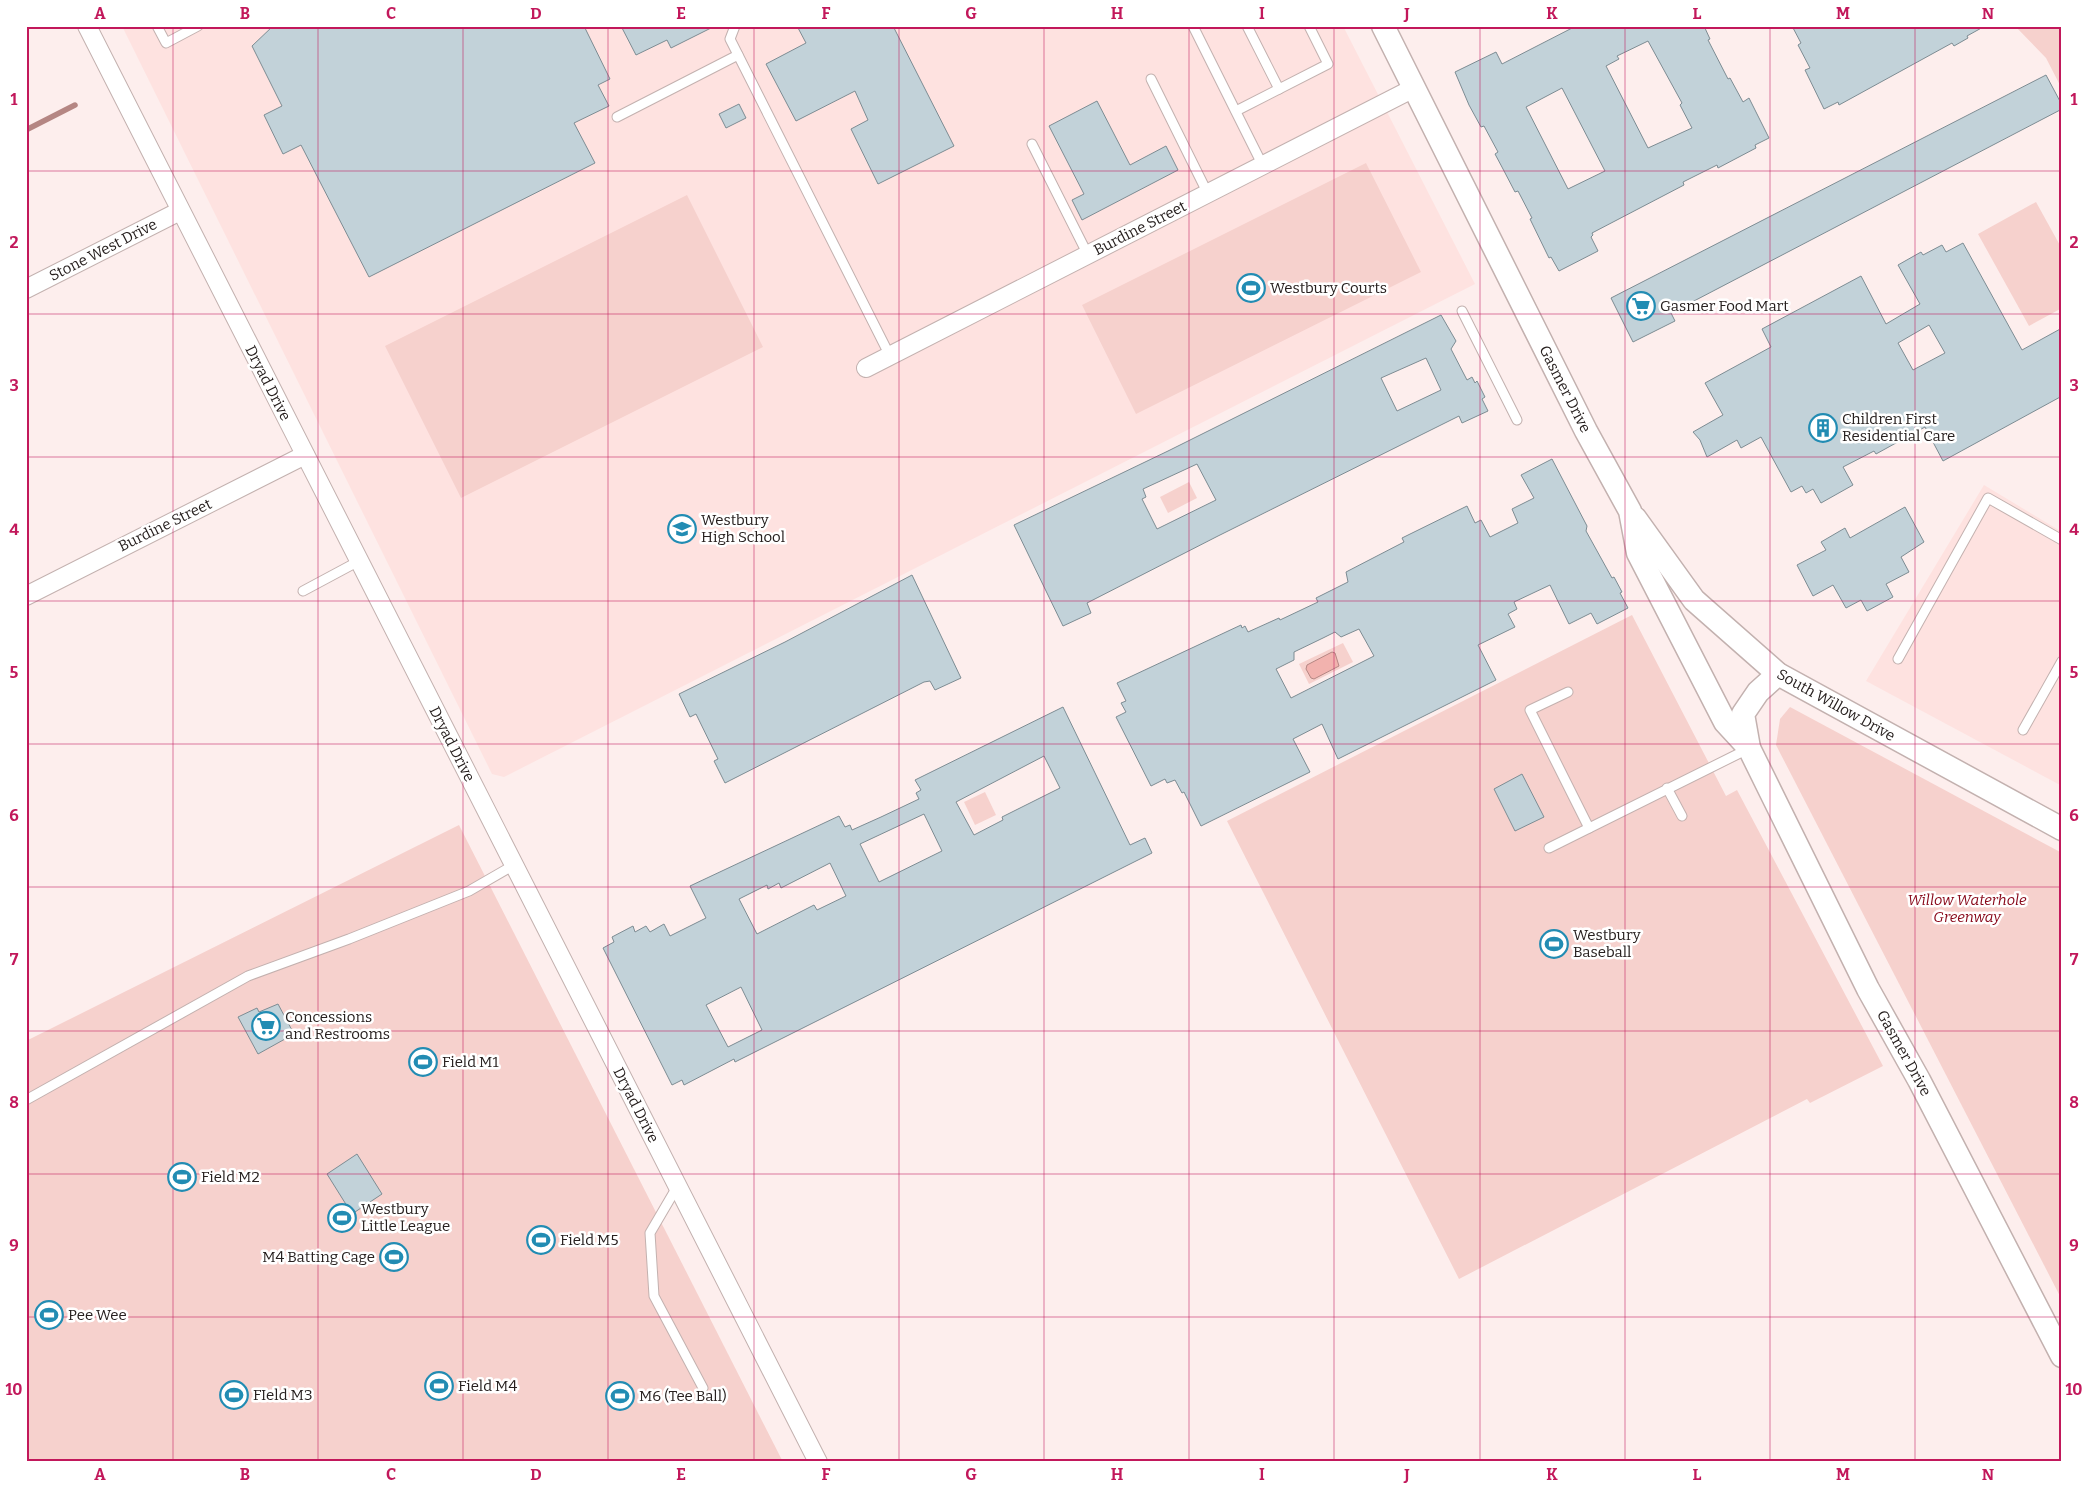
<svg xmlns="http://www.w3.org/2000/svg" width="2088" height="1488" font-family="Bitter,serif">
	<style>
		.built { fill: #fee2e0 }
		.green { fill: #f6d1cd }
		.water { fill: #f2b2ae; stroke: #b58683 }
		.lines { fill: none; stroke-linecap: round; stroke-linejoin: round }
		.stream { stroke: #b58683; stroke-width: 5.5 }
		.building { fill: #c2d2d9; stroke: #7d8c93; fill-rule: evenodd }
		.service-casing { stroke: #c3b1af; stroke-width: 11 }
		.minor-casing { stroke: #c3b1af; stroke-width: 20 }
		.tertiary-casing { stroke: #c3b1af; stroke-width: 25 }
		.service { stroke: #fff; stroke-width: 9 }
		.minor { stroke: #fff; stroke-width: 18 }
		.tertiary { stroke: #fff; stroke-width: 22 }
		.grid { fill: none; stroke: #c2185b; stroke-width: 1; stroke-opacity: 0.55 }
		.labels { text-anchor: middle; stroke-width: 5; stroke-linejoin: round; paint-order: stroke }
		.street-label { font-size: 15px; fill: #27201f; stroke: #fff }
		.poi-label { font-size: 15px; fill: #27201f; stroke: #fff; text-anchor: start }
		.park-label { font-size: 15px; font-style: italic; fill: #880719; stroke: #fff }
		.neatline { fill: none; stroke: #c2185b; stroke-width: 2 }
		.grid-label { font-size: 16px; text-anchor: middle; font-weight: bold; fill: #c2185b }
	</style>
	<rect width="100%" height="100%" fill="#fdeeed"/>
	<g class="built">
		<path d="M122 26H1343L1475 284 504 777 492 774Z"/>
		<path d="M1984 485 2062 532V786L1866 681Z"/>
	</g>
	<g class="green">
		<path d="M2015 26H2062V89L2046 58Z"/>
		<path d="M1366 163 1421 272 1136 414 1082 305Z"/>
		<path d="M687 195 763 347 461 498 385 346Z"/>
		<path d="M2036 202 2062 249V308L2029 326 1978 234Z"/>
		<path d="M1189 482 1197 498 1168 513 1160 497Z"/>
		<path d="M1632 615 1726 796 1737 790 1883 1066 1810 1103 1807 1099 1459 1279 1227 821Z"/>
		<path d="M1343 643 1353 662 1309 684 1299 664Z"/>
		<path d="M1790 707 2062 853V1300L1776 745 1780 719Z"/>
		<path d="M985 792 996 815 975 825 964 802Z"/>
		<path d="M459 825 783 1462H26V1041Z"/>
	</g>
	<path class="water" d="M1332 652 1335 653 1339 666 1314 679 1311 678 1306 669 1307 665Z"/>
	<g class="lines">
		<path class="stream" d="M26 130 75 105"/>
	</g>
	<g class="building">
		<path d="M273 26H584L610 79 598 85 609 106 574 123 595 163 369 277 301 145 283 154 264 115 282 106 252 46Z"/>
		<path d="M621 26H715L671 48 667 40 636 55Z"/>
		<path d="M797 26H893L954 146 878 184 851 129 868 120 855 91 796 121 766 64 806 43Z"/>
		<path d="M1576 26H1704L1710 39 1708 40 1728 79 1730 78 1743 102 1749 98 1769 138 1755 145 1756 148 1718 168 1717 165 1683 182 1684 185 1592 233 1593 235 1591 237 1598 251 1559 271 1551 257 1549 258 1530 219 1532 218 1518 191 1515 192 1503 169 1495 154 1498 152 1484 126 1481 127 1469 105 1455 72 1496 52 1502 64ZM1648 41 1682 103 1680 105 1692 128 1648 148 1606 66 1619 59 1617 56ZM1562 88 1605 171 1568 189 1526 107Z"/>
		<path d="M1792 26H1985L1967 36 1968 38 1954 46 1952 43 1839 105 1838 102 1824 109 1805 70 1810 68 1798 45 1801 43Z"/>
		<path d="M2046 75 2062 105V109L1671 313 1675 321 1633 342 1611 298Z"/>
		<path d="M1097 101 1130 165 1166 146 1178 170 1082 220 1072 200 1084 194 1049 126Z"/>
		<path d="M739 104 746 118 726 128 719 114Z"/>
		<path d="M1963 243 2022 350 2062 328V396L1943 461 1925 427 1876 454 1874 451 1843 467 1853 485 1821 503 1813 489 1806 493 1802 486 1791 492 1761 437 1741 448 1737 440 1707 457 1700 440 1693 432 1723 415 1705 383 1771 347 1762 329 1861 276 1886 324 1920 304 1898 265 1921 252 1923 255 1942 245 1946 252ZM1929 325 1945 353 1913 370 1898 343Z"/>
		<path d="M1441 315 1456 341 1451 349 1467 380 1472 377 1475 383 1477 381 1485 397 1482 399 1488 411 1462 423 1459 416 1218 536 1087 603 1091 613 1063 626 1014 525 1168 451ZM1426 358 1441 390 1397 411 1381 378ZM1197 464 1216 500 1157 529 1142 499 1146 497 1143 489Z"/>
		<path d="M1552 459 1587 526 1586 531 1612 578 1614 577 1622 592 1620 593 1628 608 1597 624 1591 613 1569 624 1550 585 1514 602 1517 609 1508 614 1515 627 1478 645 1496 680 1338 759 1322 724 1293 739 1310 772 1201 826 1184 792 1182 793 1175 780 1167 783 1165 779 1151 786 1116 717 1126 712 1121 703 1126 701 1117 683 1241 625 1242 628 1245 626 1248 632 1279 618 1280 620 1318 602 1316 598 1348 582 1346 572 1404 542 1402 538 1467 506 1475 523 1481 520 1490 537 1518 523 1512 509 1534 498 1521 475ZM1359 629 1374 656 1291 698 1276 669 1294 660V652L1323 638 1335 632 1341 637Z"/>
		<path d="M1905 507 1924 542 1901 557 1909 572 1886 584 1893 597 1867 611 1861 600 1846 608 1833 585 1813 596 1797 565 1826 550 1821 542 1845 528 1850 538Z"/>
		<path d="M912 575 961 678 935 690 930 681 924 682 725 783 714 761 718 759 696 714 690 717 679 694 785 642Z"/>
		<path d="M1063 707 1130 845 1145 838 1152 853 735 1062 734 1059 684 1085 682 1080 672 1085 603 948 614 942 612 937 633 926 635 932 646 926 650 932 664 924 670 936 706 918 690 886 839 816 845 827 850 825 852 830 881 817 919 799 916 793 921 790 915 780ZM1044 756 1060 788 1002 817 1003 820 974 835 956 802ZM924 814 942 851 879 882 860 844ZM830 863 846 896 817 910 814 905 757 934 739 899 767 885 768 889 779 883 781 888ZM741 987 762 1030 728 1047 706 1005Z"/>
		<path d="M1522 774 1544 817 1515 831 1494 789Z"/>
		<path d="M278 1004 294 1034 258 1054 238 1017 257 1008 259 1012Z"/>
		<path d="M357 1154 382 1194 352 1214 327 1174Z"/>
	</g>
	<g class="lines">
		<defs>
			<g id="service">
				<path d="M157 26 166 43 198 26"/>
				<path d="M735 26 730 39 890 356"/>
				<path d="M1193 26 1263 166"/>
				<path d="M1247 26 1279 89"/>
				<path d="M1151 79 1208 194"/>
				<path d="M1236 111 1328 64 1309 26"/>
				<path d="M617 117 738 55"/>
				<path d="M1032 144 1088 255"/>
				<path d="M1462 311 1517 420"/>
				<path d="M303 591 359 561"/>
				<path d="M1898 659 1988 498 2062 540"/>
				<path d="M1568 692 1530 710 1589 828"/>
				<path d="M2023 730 2062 661"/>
				<path d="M1667 788 1682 816"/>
				<path d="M1549 848 1748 749"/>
				<path d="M26 1100 248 976 349 939 469 891 514 865"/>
				<path d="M677 1187 650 1233 654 1296 703 1388"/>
			</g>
			<g id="minor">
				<path d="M87 26 818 1462"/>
				<path d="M26 289 180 211"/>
				<path d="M866 368 1414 88"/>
				<path d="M26 596 305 455"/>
			</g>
			<g id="tertiary">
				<path d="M1383 26 1586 431 1630 511 1638 553 1654 584 1725 722 1749 748"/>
				<path d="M1635 518 1694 600 1778 674 2062 829"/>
				<path d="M1778 674 1758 692 1743 714 1749 748 1868 989 1919 1080 2062 1356"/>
			</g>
		</defs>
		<use href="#service" class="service-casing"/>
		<use href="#minor" class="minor-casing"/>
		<use href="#tertiary" class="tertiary-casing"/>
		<use href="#service" class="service"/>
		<use href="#minor" class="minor"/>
		<use href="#tertiary" class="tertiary"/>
	</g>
	<path class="grid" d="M173 26V1462M318 26V1462M463 26V1462M608 26V1462M754 26V1462M899 26V1462M1044 26V1462M1189 26V1462M1334 26V1462M1480 26V1462M1625 26V1462M1770 26V1462M1915 26V1462M26 171H2062M26 314H2062M26 457H2062M26 601H2062M26 744H2062M26 887H2062M26 1031H2062M26 1174H2062M26 1317H2062"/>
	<defs>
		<symbol id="stadium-ring" viewBox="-11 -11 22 22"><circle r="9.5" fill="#fff" stroke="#228cb3" stroke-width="1.5"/><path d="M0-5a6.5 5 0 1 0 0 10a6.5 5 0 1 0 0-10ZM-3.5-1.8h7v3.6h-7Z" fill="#228cb3"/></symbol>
		<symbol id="supermarket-ring" viewBox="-11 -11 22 22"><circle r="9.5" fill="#fff" stroke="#228cb3" stroke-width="1.5"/><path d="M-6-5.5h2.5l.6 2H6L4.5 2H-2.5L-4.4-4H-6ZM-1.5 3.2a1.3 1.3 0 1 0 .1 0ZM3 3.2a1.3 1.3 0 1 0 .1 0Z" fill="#228cb3"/></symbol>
		<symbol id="building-ring" viewBox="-11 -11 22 22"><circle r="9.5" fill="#fff" stroke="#228cb3" stroke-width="1.5"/><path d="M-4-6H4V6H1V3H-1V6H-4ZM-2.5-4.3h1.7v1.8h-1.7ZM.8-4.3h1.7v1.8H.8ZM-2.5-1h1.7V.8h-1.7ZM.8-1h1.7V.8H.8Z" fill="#228cb3"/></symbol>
		<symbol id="school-ring" viewBox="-11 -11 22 22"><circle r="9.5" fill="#fff" stroke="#228cb3" stroke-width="1.5"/><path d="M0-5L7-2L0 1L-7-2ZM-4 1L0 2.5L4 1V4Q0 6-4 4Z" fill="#228cb3"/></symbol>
	</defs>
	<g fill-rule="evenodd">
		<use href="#stadium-ring" x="1235" y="272" width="32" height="32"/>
		<use href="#supermarket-ring" x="1625" y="290" width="32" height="32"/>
		<use href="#building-ring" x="1807" y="412" width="32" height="32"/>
		<use href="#school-ring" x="666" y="513" width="32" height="32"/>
		<use href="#stadium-ring" x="1538" y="928" width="32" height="32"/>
		<use href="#supermarket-ring" x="250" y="1010" width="32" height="32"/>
		<use href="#stadium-ring" x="407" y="1046" width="32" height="32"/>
		<use href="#stadium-ring" x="166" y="1161" width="32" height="32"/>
		<use href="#stadium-ring" x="326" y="1202" width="32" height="32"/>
		<use href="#stadium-ring" x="525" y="1224" width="32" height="32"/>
		<use href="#stadium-ring" x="378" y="1241" width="32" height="32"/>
		<use href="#stadium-ring" x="33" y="1299" width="32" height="32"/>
		<use href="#stadium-ring" x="423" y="1370" width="32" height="32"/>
		<use href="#stadium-ring" x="218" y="1379" width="32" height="32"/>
		<use href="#stadium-ring" x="604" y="1380" width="32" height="32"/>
	</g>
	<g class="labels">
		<g class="street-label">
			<text transform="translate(1140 228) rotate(-27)" y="5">Burdine Street</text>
			<text transform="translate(103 250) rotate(-27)" y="5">Stone West Drive</text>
			<text transform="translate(268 383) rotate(63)" y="5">Dryad Drive</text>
			<text transform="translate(1565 389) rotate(63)" y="5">Gasmer Drive</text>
			<text transform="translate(165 525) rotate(-26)" y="5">Burdine Street</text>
			<text transform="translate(1836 705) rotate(29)" y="5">South Willow Drive</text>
			<text transform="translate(452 744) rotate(63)" y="5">Dryad Drive</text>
			<text transform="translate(1904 1053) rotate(61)" y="5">Gasmer Drive</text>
			<text transform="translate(636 1105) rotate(63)" y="5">Dryad Drive</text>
		</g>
		<g class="poi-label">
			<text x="1270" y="293">Westbury Courts</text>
			<text x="1660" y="311">Gasmer Food Mart</text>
			<text x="1842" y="424">Children First<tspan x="1842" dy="17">Residential Care</tspan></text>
			<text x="701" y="525">Westbury<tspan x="701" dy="17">High School</tspan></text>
			<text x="1573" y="940">Westbury<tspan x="1573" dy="17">Baseball</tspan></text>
			<text x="285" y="1022">Concessions<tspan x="285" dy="17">and Restrooms</tspan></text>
			<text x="442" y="1067">Field M1</text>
			<text x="201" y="1182">Field M2</text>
			<text x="361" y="1214">Westbury<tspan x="361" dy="17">Little League</tspan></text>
			<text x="560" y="1245">Field M5</text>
			<text x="375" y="1262" text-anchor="end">M4 Batting Cage</text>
			<text x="68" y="1320">Pee Wee</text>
			<text x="458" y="1391">Field M4</text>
			<text x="253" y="1400">FIeld M3</text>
			<text x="639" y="1401">M6 (Tee Ball)</text>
		</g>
		<g class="park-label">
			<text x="1967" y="905">Willow Waterhole<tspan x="1967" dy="17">Greenway</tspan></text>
		</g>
	</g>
	<rect width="2088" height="1488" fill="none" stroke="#ffffff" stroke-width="55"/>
	<rect x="28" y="28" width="2032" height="1432" class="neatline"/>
	<g class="grid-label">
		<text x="100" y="19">A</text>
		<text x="245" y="19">B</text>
		<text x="391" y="19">C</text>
		<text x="536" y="19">D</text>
		<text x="681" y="19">E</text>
		<text x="826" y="19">F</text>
		<text x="971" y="19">G</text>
		<text x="1117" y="19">H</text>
		<text x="1262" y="19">I</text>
		<text x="1407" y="19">J</text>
		<text x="1552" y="19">K</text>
		<text x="1697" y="19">L</text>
		<text x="1843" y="19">M</text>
		<text x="1988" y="19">N</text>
		<text x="14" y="105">1</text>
		<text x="2074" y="105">1</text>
		<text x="14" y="248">2</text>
		<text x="2074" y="248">2</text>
		<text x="14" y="391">3</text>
		<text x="2074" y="391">3</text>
		<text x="14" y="535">4</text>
		<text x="2074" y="535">4</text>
		<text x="14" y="678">5</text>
		<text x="2074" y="678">5</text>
		<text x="14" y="821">6</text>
		<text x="2074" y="821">6</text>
		<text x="14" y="965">7</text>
		<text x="2074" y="965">7</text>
		<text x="14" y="1108">8</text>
		<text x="2074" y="1108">8</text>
		<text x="14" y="1251">9</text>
		<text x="2074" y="1251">9</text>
		<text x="14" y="1395">10</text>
		<text x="2074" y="1395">10</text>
		<text x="100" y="1480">A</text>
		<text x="245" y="1480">B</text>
		<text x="391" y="1480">C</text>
		<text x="536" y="1480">D</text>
		<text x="681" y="1480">E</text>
		<text x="826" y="1480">F</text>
		<text x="971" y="1480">G</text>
		<text x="1117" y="1480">H</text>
		<text x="1262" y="1480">I</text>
		<text x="1407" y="1480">J</text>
		<text x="1552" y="1480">K</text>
		<text x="1697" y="1480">L</text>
		<text x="1843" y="1480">M</text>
		<text x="1988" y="1480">N</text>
	</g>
</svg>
